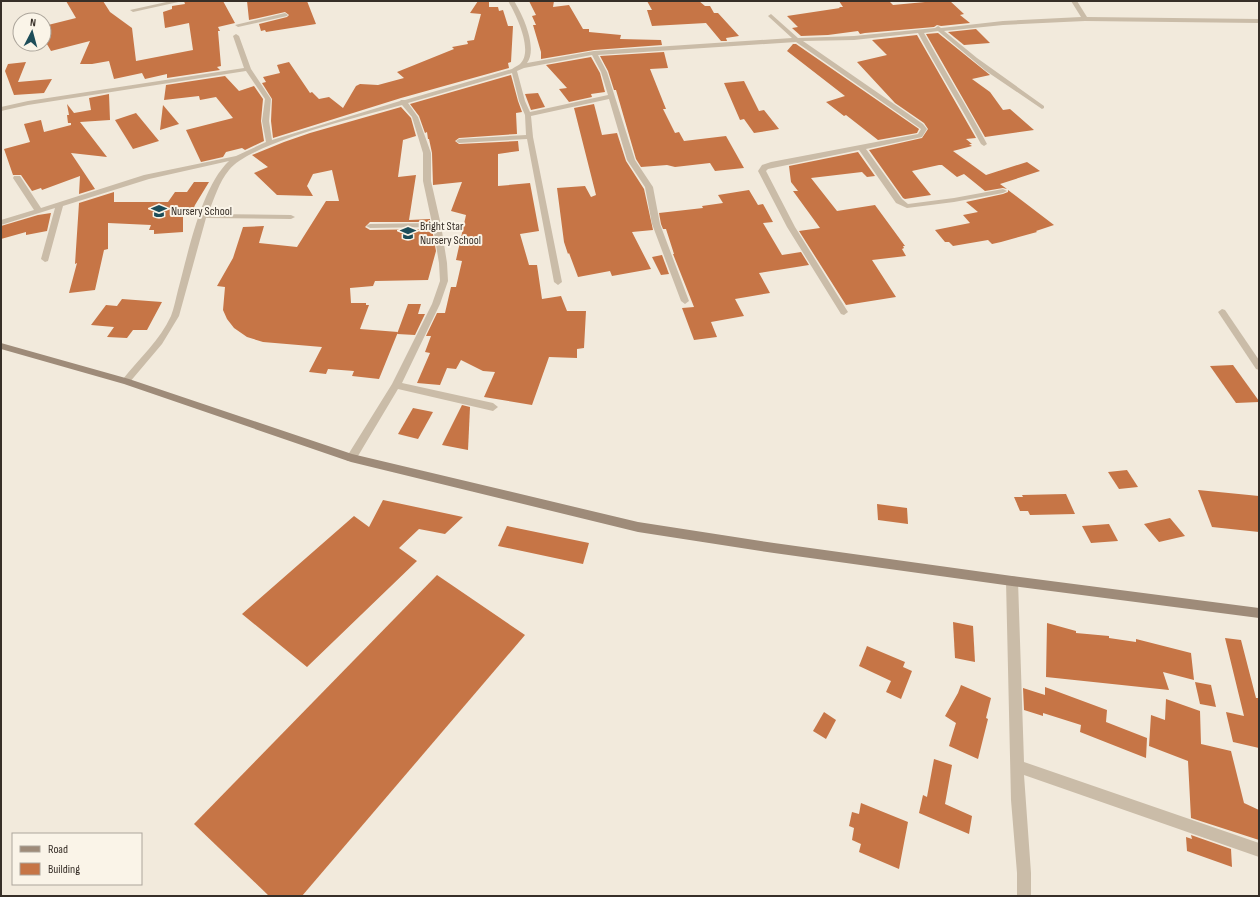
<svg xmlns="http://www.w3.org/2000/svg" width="1260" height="897" font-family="'Sofia Sans Condensed',sans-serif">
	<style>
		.building { fill: #c67546 }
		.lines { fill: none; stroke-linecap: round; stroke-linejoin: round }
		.minor { fill: #cabca8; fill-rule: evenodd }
		.secondary { fill: #9e8b79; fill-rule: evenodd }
		.labels { text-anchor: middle; stroke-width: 4; stroke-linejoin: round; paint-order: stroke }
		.far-poi-label { font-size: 12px; fill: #372f28; stroke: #faf4e8; text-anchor: start }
	</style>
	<rect width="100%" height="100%" fill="#f2eadc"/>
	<g class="building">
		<path d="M66 1H103L110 12 132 28 136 61 193 50 189 23 165 28 163 12 172 9V6L185 4 184 1H223L235 23 218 27 220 31H218L221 66 217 67 220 70 167 78V74L145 79 142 73 114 79 109 61 92 64H80L90 41 51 51 44 39V26L76 18Z"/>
		<path d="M247 1H307L316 24 266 32 265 30 261 31 259 24 287 17 289 15 285 12 249 20Z"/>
		<path d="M478 1H489V7H498L499 11 503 10 508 26H513L511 62 508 63 509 68 401 98 273 138 271 121 272 99 262 83 266 82 263 77 280 73 277 65 289 62 310 93 312 92 319 99 329 97 343 108 356 86 360 84 378 85 404 78 397 72 454 49 452 47 468 44 467 41 474 40 481 14 470 13Z"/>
		<path d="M529 1H554L553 7 569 5 583 29H589V32L621 35 620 39 661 40 662 45 594 50 541 59V52L533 25H536L532 16 536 15Z"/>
		<path d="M647 1H699L705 6H710L714 13H718L739 36 726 38 727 41H721L706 23 652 26 647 10H652Z"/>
		<path d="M839 1H889L893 5 925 2 950 1 964 14 960 15 970 23 941 26 937 25 934 27 865 33 860 34 858 31 828 35 801 36 792 28 798 27 787 16 840 8 839 7H843Z"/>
		<path d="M976 29 990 43 964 45 948 32Z"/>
		<path d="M938 33 990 75 972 79 990 92 1003 110 1010 109 1034 130 985 137 926 34Z"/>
		<path d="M917 35 976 138 966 139 972 144H969L972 146 953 151 986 175 1027 162 1040 171 1000 184 1007 189 1003 188 985 191 964 174 957 177 942 165H939L912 171 931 195 905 199 903 198 869 150 922 138 928 129 924 123 895 103 857 62 887 55 872 40Z"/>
		<path d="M793 44H796L919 129 917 133 878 140 846 115 844 116 826 102 845 96 787 51Z"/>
		<path d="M664 52 668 68 650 69 666 109H663L675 133 679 132 684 141 726 136 744 168 715 171 710 163 675 167 667 165 641 167 636 159 616 90H614L608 71 600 56Z"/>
		<path d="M591 57 600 73 605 92 591 94 592 97 569 102 559 89 567 88 546 65Z"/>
		<path d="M26 62 18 82 52 79 44 93 14 95 5 71 8 64Z"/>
		<path d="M511 75 518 101 522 112 516 113 517 134 459 138 455 141 459 144 518 141 519 151 498 154V186L530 183 539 231 520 234 529 265H537L542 299 561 296 567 311H586L584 348 577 349V358L549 357 532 405 484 397 495 372 483 371 461 360 456 369 447 368 440 385 417 383 430 353 425 352 431 336H426L437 313H445L451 287H456L462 261 456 260 466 215 451 211 462 182 433 185 432 153 429 139H428L427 132 425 133 419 116 410 104Z"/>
		<path d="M225 76 239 91 254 86 263 99 261 121 264 141 245 150 242 148 226 152 223 157 201 162 186 130 233 118 216 97 200 100 199 96 164 100 166 85Z"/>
		<path d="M744 81 759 111 764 110 779 129 754 133 744 119 740 120 724 83Z"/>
		<path d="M538 93 545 107 531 110 525 94Z"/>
		<path d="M109 94 110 120 80 122 107 157 71 153 95 189 79 194 80 176 42 190 41 188 32 191 21 175H13L4 149 30 142 24 124 41 120 44 132 71 125V123H68L67 115H69L67 104 74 113 91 110 89 98Z"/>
		<path d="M594 104 602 135 617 133 626 161 644 189 653 230 632 232 651 269 612 276 610 271 578 277 569 253 568 254 564 242 557 188 585 186 591 197 596 195 574 108Z"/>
		<path d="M163 105 179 124 160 130Z"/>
		<path d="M401 107 411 118 416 136 403 140 398 177 416 175 409 220 430 219V222H370L365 227 370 230 432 229 436 251 428 280 375 281 373 286 350 288 351 303H366V305H369L360 329 398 332 379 379 352 376 354 371 328 369 326 374 309 372 322 347 263 342 247 337 234 328 227 319 223 310 225 287 217 286 233 258 243 227 264 226 259 243 297 247 326 201H339L332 170 313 174 307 186 313 196 277 195 254 173 268 167 252 155 284 142 310 133Z"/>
		<path d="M136 113 159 141 133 149 115 120Z"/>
		<path d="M858 152 875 176 867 177 862 172 811 178 837 211 875 205 905 246H903L904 248 902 249 906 256 872 260 896 297 846 305 799 231 820 228 793 191H798L791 182 789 166Z"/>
		<path d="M194 182H209L195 205 191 215 183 216V232L154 234V230H149L151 225 108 223V249L104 250 95 290 69 293 77 263 75 264 79 203 114 192V202H168L175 192H187Z"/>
		<path d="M749 190 758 205 763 204 773 222 763 223 782 255 801 252 809 265 759 273 770 293 735 299 744 316 711 322 717 337 694 340 682 308 694 307 673 254H674L666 229H663L661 224 659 213 703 208 702 206 723 203 718 195Z"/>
		<path d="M1008 190 1054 225 1036 231 1037 232 1001 242 992 244 988 240 953 246 949 242H945L935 230 970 223 963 215 978 212 966 202 1003 194 1008 192Z"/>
		<path d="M51 213 47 231 26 235V232L1 239V226L38 215Z"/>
		<path d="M662 255 669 274 661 275 652 257Z"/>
		<path d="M122 299 162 302 147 330H133L127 338 107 337 114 327 91 325 106 305 117 306Z"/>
		<path d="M408 304H421L418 314H425L415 335 397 334Z"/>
		<path d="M1233 365 1259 401V402L1236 403 1210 366Z"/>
		<path d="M462 405 470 407 468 450 442 445Z"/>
		<path d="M413 408 433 412 418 439 398 434Z"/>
		<path d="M1127 470 1138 487 1119 489 1108 472Z"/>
		<path d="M1198 490 1259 496V532L1212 527Z"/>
		<path d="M1066 494 1075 514 1030 515 1028 511H1020L1014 497H1023L1022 495Z"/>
		<path d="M383 500 463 517 445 534 419 529 399 548 417 561 307 667 242 614 354 516 369 527Z"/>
		<path d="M877 504 907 508 908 524 878 520Z"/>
		<path d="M1170 518 1185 536 1159 542 1144 524Z"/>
		<path d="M1109 524 1118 541 1091 543 1082 526Z"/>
		<path d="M507 526 589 543 583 564 498 546Z"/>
		<path d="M437 575 525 635 302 896H269L194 824Z"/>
		<path d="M953 622 973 626 975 662 955 658Z"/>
		<path d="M1047 623 1076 631V633L1109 636V638L1136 642V639L1191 653 1194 680 1163 672 1169 690 1046 677Z"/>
		<path d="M1225 638 1241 640 1256 698H1259V748L1233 742 1226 712 1244 716Z"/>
		<path d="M867 646 905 662 903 667 912 671 901 699 886 692 891 681 859 666Z"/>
		<path d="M1195 682 1211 685 1216 707 1200 704Z"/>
		<path d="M961 685 991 698 986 718 988 719 978 759 949 746 956 723 945 716 958 693Z"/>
		<path d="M1045 687 1107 710 1106 722 1147 738 1146 758 1080 732 1081 725 1043 713V716L1024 710 1023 688 1045 695Z"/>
		<path d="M1166 699 1200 711 1201 744 1231 751 1244 803 1259 810V840L1191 818 1188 761 1149 746 1151 715 1165 720Z"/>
		<path d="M824 712 836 720 826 739 813 731Z"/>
		<path d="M934 759 952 765 945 804 972 816 969 834 919 813 923 795 927 797Z"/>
		<path d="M861 803 908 822 899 869 859 852 861 844 852 840 854 828 849 826 852 812 859 814Z"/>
		<path d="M1191 835 1231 849 1232 867 1187 851 1186 837 1192 839Z"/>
	</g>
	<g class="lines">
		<g class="minor">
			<path d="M171 1H183L133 12 130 10Z"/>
			<path d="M508 1H514C523 15 538 48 527 63L594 51 792 38 769 17 768 16 771 14 798 38 854 36 935 28 938 26 941 28 1003 21 1081 17 1071 1H1077L1087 17 1259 19V23L1085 21 1003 25 944 31 977 58 1044 106V108L1042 109 986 71 938 31 924 33C944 70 967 106 987 144L984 146 981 144C961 106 938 71 918 33L854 40 803 41 923 124 927 129 922 137 866 149 902 199 908 204 954 198 1003 189 1007 191 1003 193 954 202 907 208 896 203 859 150 768 169 766 171 795 227 848 312 844 315 841 314 787 227 758 171 762 165 771 162 918 134 921 129 796 42 598 55 607 72 635 160 653 187 660 224 689 301 685 304 681 301 652 224 645 187 627 160 609 99 531 116 533 137 562 282 558 285 554 282 527 139 459 143 456 141 459 139 526 135 525 115 519 101 512 73 408 103 418 117 431 153V181L441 225 447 263 448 281 440 304 402 383 493 403 498 407 493 411 398 389 355 461H347L346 458 392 384 432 304 440 281 439 263 433 227 370 228 366 226 370 224 432 223 423 181V153L412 117 402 105C366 115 249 143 229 170 219 182 214 199 208 214L291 215 295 217 291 219 206 218 179 316 162 344 129 383 126 384 121 381 123 379C139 359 160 340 171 316 174 308 176 298 178 290 188 254 201 187 229 161L149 179 63 206 48 261 45 262 41 259 55 208 1 225V220L34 210 13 178 14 176H20L41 208 144 175 236 156 266 142 262 121 265 99 246 71 28 105 1 111V107L28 101 244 68 233 36 236 34 239 36 251 69 271 99 269 121 272 140 400 101 401 100H405L512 69C514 67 518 66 520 64 534 51 516 14 508 1ZM592 55 601 72 608 95 530 112 525 101 517 71 524 68Z"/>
			<path d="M285 13 288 15 287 16 238 27 235 25Z"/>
			<path d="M1222 309 1225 310 1259 360V370L1256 369 1218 312Z"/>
			<path d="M1012 576 1016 577 1018 581 1024 762 1259 843V857L1024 775 1031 873V896H1017V873L1011 800 1006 581 1008 577Z"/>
		</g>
		<path class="secondary" d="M1 343 129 379 352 454 638 522 774 543 1012 576 1259 608V618L1012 586 774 553 638 532 351 462 124 384 1 349Z"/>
	</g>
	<defs>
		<symbol id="school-bare" viewBox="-9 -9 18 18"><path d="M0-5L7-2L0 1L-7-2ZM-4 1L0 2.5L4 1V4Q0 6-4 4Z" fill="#1d4d59" stroke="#faf4e8" stroke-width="2.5" paint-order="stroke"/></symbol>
	</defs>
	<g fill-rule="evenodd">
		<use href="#school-bare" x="148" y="200" width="22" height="22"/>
		<use href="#school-bare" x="397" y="222" width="22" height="22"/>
	</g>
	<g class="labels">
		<g class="far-poi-label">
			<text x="171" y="215">Nursery School</text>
			<text x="420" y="230">Bright Star<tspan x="420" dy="14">Nursery School</tspan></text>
		</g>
	</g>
	<rect width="1260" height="897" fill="none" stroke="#372f28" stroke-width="4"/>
	<rect x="12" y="833" width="130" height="52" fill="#faf4e8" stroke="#aca59b"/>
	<rect x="20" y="846" width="20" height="6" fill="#9e8b79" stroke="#aca59b"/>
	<text x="48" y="853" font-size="12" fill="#372f28">Road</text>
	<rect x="20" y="863" width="20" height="12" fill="#c67546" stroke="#aca59b"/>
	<text x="48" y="873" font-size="12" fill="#372f28">Building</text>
	<g transform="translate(32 32) rotate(6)"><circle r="19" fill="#faf4e8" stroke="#aca59b"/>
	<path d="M0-3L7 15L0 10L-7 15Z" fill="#1d4d59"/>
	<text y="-6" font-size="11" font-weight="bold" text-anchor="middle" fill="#372f28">N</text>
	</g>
</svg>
